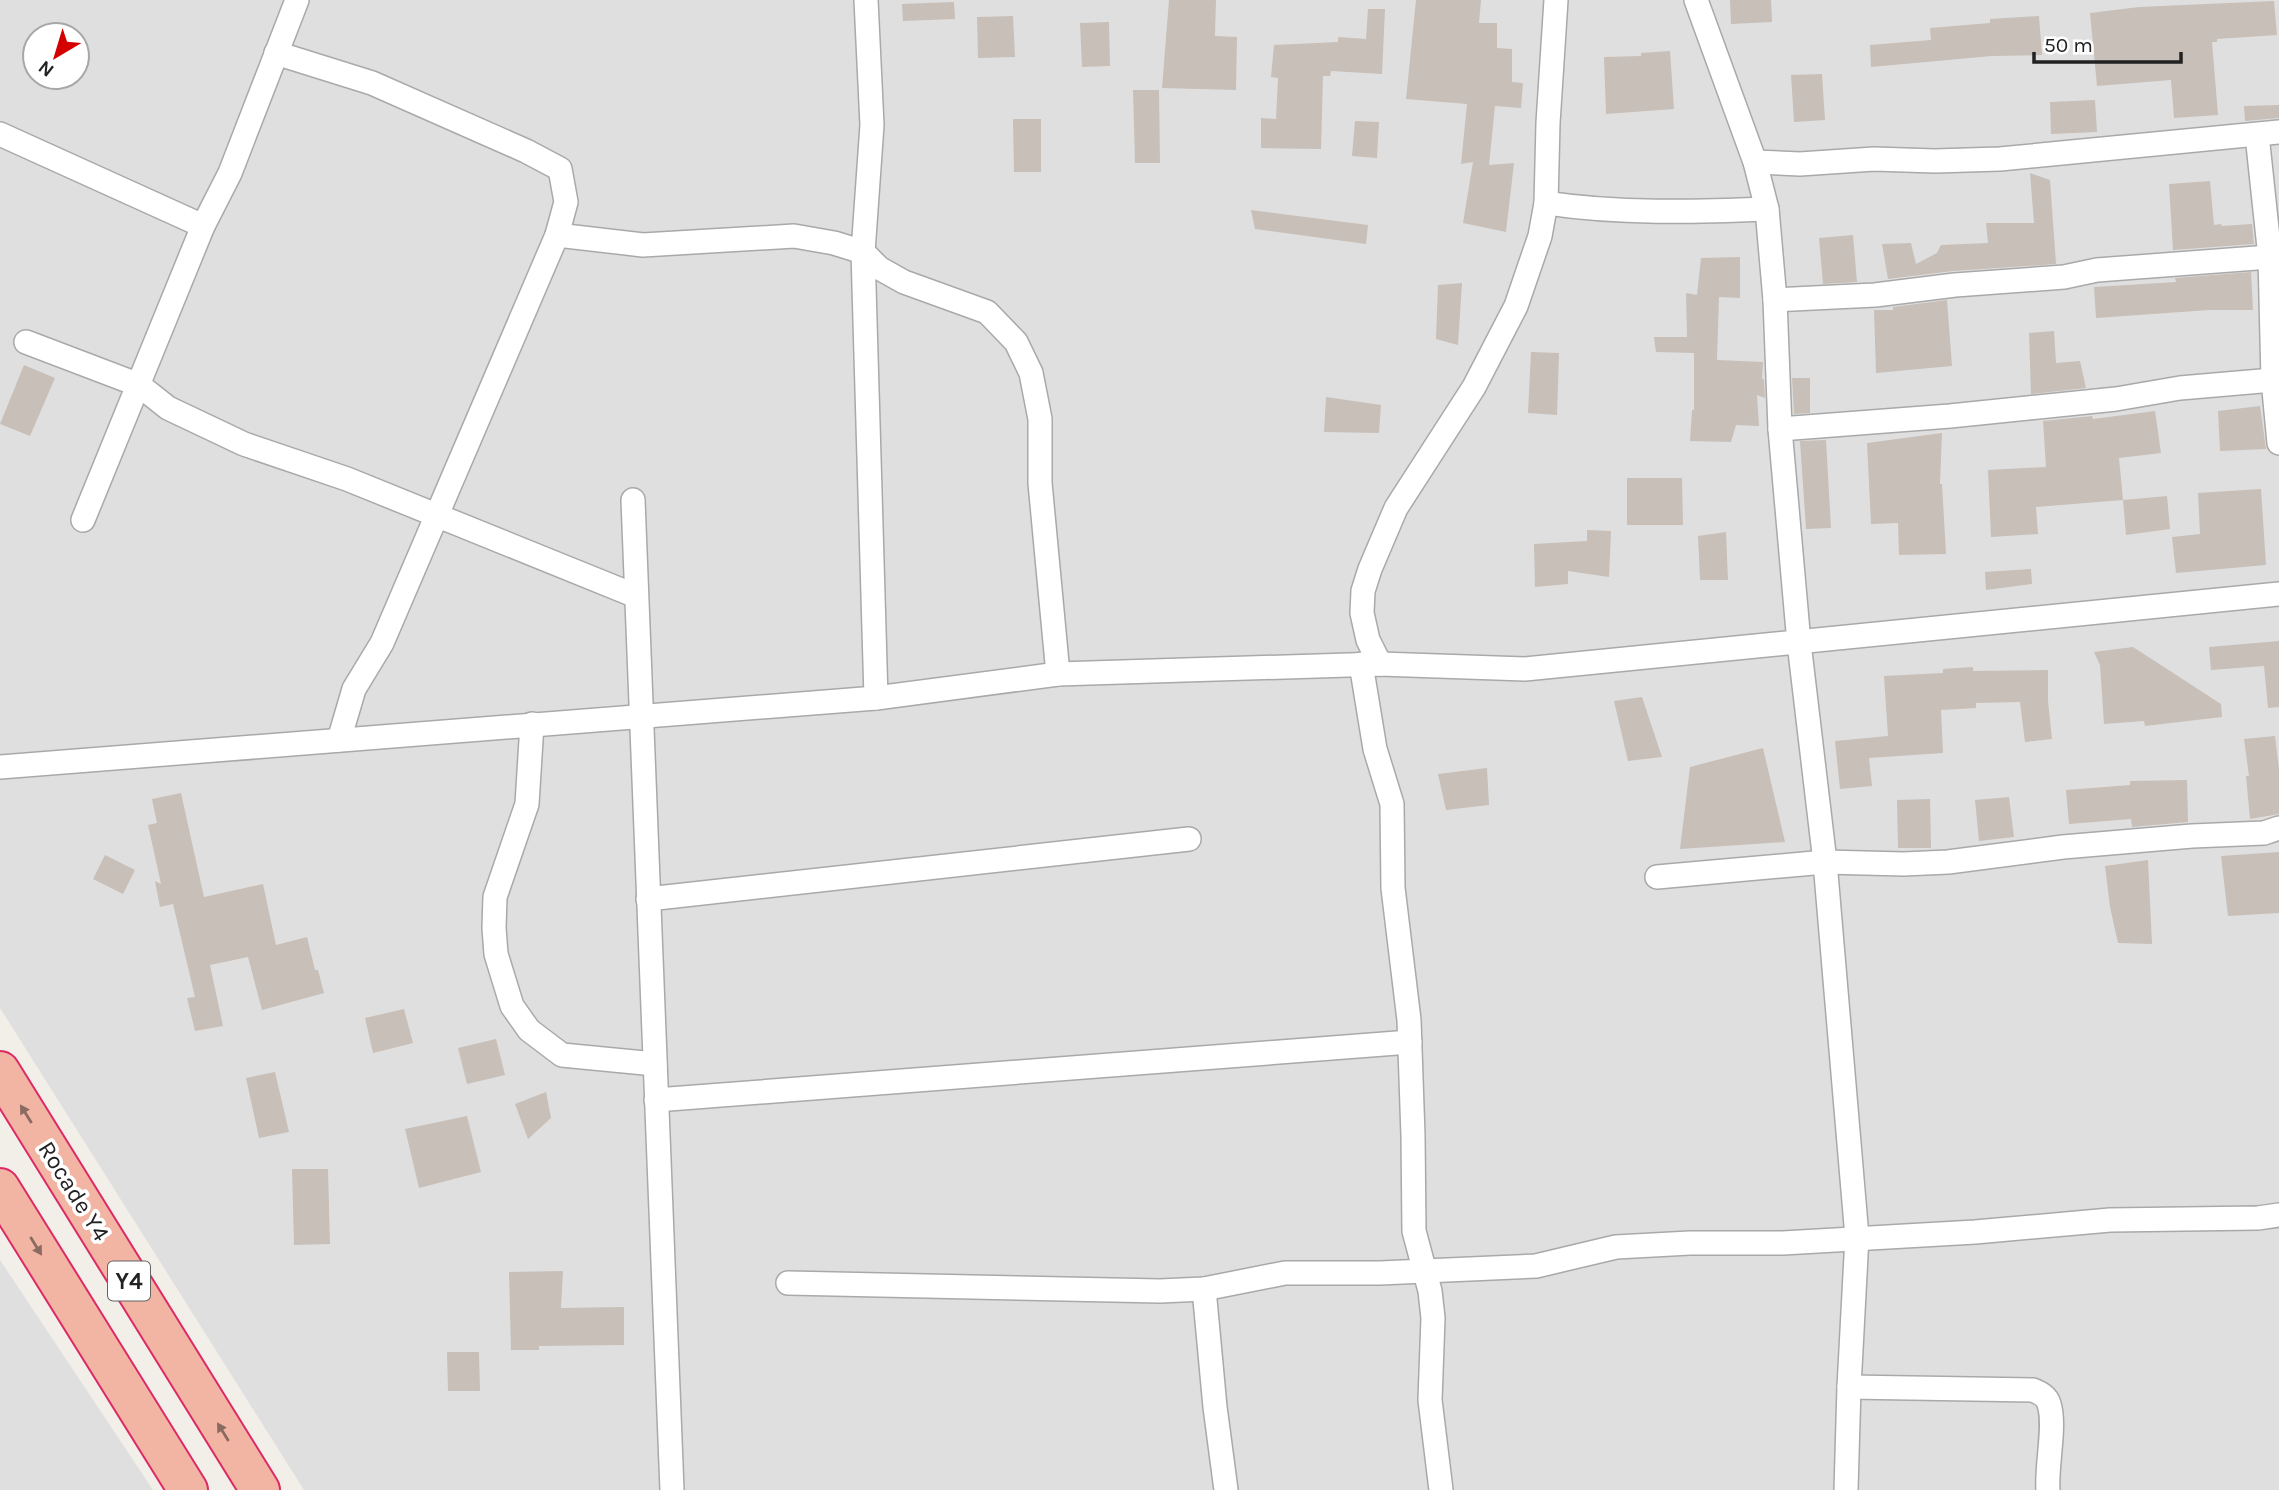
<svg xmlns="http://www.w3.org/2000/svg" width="2279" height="1490" font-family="Karla,sans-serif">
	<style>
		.residential { fill: #e0dfdf; fill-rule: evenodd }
		.building { fill: #c7bfb8 }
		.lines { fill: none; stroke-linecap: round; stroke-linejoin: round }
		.minor-casing { stroke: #a9a9a9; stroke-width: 26 }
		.trunk-casing { stroke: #dc2a67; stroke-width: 42 }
		.minor { stroke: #fff; stroke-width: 23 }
		.trunk { stroke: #f2b4a3; stroke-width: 38 }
		.oneway { fill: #8a6b62 }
		.labels { text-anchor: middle; stroke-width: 7; stroke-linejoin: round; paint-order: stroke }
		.shield { fill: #fff; stroke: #646464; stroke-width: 2 }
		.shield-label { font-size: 23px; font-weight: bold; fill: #222 }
		.street-label { font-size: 24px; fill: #222; stroke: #fff }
	</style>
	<rect width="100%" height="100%" fill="#f2efe9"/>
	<g class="residential">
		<path d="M0 0H2279V1490H304L0 1008ZM35 35H77V77H35Z"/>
		<path d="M0 1260 153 1490H0Z"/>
	</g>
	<g class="building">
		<path d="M1169 0H1216L1215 36 1237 37 1236 90 1162 88Z"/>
		<path d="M1416 0H1481L1479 23H1497V48L1512 49V82L1523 83 1521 108 1495 106 1489 165 1514 163 1506 232 1463 223 1473 162 1461 164 1467 104 1406 99Z"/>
		<path d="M1730 0H1771L1772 22 1731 24Z"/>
		<path d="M2274 1 2277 35 2217 39V42H2212L2218 115 2174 118 2171 80 2097 86 2090 13 2139 7Z"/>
		<path d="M954 2 955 19 903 21 902 4Z"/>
		<path d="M1368 9H1385L1382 74 1331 71 1330 76H1323L1321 149 1261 148V118L1276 119 1278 78 1271 77 1274 45 1338 42V37L1366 39Z"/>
		<path d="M1013 16 1015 57 978 58 977 17Z"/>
		<path d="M2039 16 2042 55 1992 56 1871 67 1870 45 1931 40 1930 28 1990 23V19Z"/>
		<path d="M1109 22 1110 66 1082 67 1080 23Z"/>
		<path d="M1670 51 1674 109 1606 114 1604 57 1641 56V53Z"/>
		<path d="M1822 74 1825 120 1794 122 1791 75Z"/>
		<path d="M1133 90H1159L1160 163H1135Z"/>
		<path d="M2095 100 2097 132 2051 134 2050 102Z"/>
		<path d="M2279 105V118L2245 121 2244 106Z"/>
		<path d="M1013 119H1041V172H1014Z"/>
		<path d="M1355 121 1379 122 1377 158 1352 156Z"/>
		<path d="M2030 173 2050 180 2056 264 1953 271 1888 279 1882 244 1911 243 1916 264 1937 253 1941 245 1988 243 1986 223H2034Z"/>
		<path d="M2210 181 2214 225 2221 224 2222 226 2252 224 2254 244 2173 250 2169 184Z"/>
		<path d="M1251 210 1368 225 1366 244 1255 229Z"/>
		<path d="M1853 235 1857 282 1823 284 1819 238Z"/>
		<path d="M1740 257V298L1719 297 1717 360 1763 362 1762 379H1764L1765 398 1757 395 1759 426 1736 425 1731 442 1690 441 1692 410H1694V353L1656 352 1654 337H1687L1686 293 1697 295 1701 258Z"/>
		<path d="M2251 272 2253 310H2209L2096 318 2094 287 2176 282 2175 278Z"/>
		<path d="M1462 283 1458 345 1436 339 1438 285Z"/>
		<path d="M1947 300 1952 366 1876 373 1874 310H1893V307Z"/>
		<path d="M2054 331 2056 363 2080 361 2086 388 2031 394 2029 333Z"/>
		<path d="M1531 352 1559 353 1557 415 1528 413Z"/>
		<path d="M24 365 55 378 30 436 0 424Z"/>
		<path d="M1792 378H1810V413L1794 414Z"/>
		<path d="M1326 397 1381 405 1379 433 1324 432Z"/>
		<path d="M2260 406 2266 449 2220 451 2218 411Z"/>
		<path d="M2155 411 2161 453 2119 458 2123 500 2036 507 2038 534 1991 537 1988 470 2046 467 2043 421 2092 416 2093 419Z"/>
		<path d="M1942 433 1940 484H1942L1946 554 1899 555 1898 523 1871 524 1867 443Z"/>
		<path d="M1826 440 1831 528 1806 529 1800 441Z"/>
		<path d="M1627 478H1682L1683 525H1627Z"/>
		<path d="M2261 489 2266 565 2176 573 2172 537 2200 534 2198 493Z"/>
		<path d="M2167 496 2170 529 2126 535 2123 500Z"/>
		<path d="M1587 530 1611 531 1609 577 1568 571V584L1535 587 1534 544 1587 541Z"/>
		<path d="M1726 532 1728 580H1700L1698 536Z"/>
		<path d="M2031 569 2032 584 1986 590 1985 572Z"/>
		<path d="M2279 641V707L2268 708 2264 666 2211 670 2209 647Z"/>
		<path d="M2133 647 2221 704 2222 717 2145 726 2144 721 2104 724 2100 665 2094 652Z"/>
		<path d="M1973 667V671L2048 670V701L2052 739 2025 742 2020 702 1976 703V708L1941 710 1943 753 1869 758 1872 786 1840 789 1835 741 1888 736 1884 676 1943 673V669Z"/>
		<path d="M1642 697 1662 757 1628 761 1614 701Z"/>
		<path d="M2275 736 2279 769V814L2250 819 2246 776H2249L2244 739Z"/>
		<path d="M1763 748 1785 842 1680 849 1690 767Z"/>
		<path d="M1487 768 1489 805 1446 810 1438 774Z"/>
		<path d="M2187 780 2188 822 2132 827 2131 819 2069 824 2066 790 2130 785V781Z"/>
		<path d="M181 793 204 897 263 884 276 945 307 937 315 970H318L324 993 262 1010 248 957 210 965 223 1026 195 1031 187 998 195 997 173 904 160 907 155 881 161 884 148 825 157 823 152 799Z"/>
		<path d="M2009 797 2014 837 1979 841 1975 800Z"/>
		<path d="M1930 799 1931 848H1898L1897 800Z"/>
		<path d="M2279 852V913L2228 916 2221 856Z"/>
		<path d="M105 855 135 870 123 894 93 879Z"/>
		<path d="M2148 860 2152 944 2118 943 2110 907 2105 866Z"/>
		<path d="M404 1009 413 1043 373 1053 365 1018Z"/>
		<path d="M496 1039 505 1075 467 1084 458 1048Z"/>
		<path d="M275 1072 289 1132 259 1138 246 1078Z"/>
		<path d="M546 1092 551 1118 528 1139 515 1104Z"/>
		<path d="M467 1116 481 1172 419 1188 405 1129Z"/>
		<path d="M292 1169H328L330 1244 294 1245Z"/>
		<path d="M563 1271 561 1308 624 1307V1345L539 1346V1350H511L509 1272Z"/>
		<path d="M447 1352H479L480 1391H448Z"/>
	</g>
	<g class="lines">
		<defs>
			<g id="minor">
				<path d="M866 0 872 125 863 252 876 698"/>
				<path d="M1696 0 1755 162 1767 209 1775 300 1780 429 1799 643 1825 862 1857 1237 1849 1387 1846 1490"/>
				<path d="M276 53 372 83 526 151 560 169 566 202 557 235 382 643 354 689 339 740"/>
				<path d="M0 134 203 226"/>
				<path d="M2257 135 2270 257 2273 380 2279 443"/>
				<path d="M1755 162 1800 164 1874 159 1935 161 2000 159 2279 132"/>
				<path d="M1546 203C1619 214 1694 212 1767 209"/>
				<path d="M557 235 643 245 794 236 834 243 863 252 879 268 904 282 987 312 1016 342 1031 373 1040 419V483L1058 674"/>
				<path d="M1775 300 1875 295 1955 285 2064 277 2097 270 2270 257"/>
				<path d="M26 342 139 385 168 408 244 444 347 479 636 596"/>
				<path d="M1780 429 1950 416 2116 399 2180 388 2273 380"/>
				<path d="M633 500 672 1490"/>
				<path d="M83 520 203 226 230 173 297 0"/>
				<path d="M1361 664 1375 749 1392 804 1393 888 1409 1020 1413 1136 1414 1231 1430 1291 1433 1318 1430 1400 1441 1490"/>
				<path d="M1380 664 1368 640 1362 613 1363 591 1370 569 1396 508 1474 387 1516 306 1540 236 1546 203 1548 123 1556 0"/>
				<path d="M532 724 527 804 495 897 494 928 496 954 512 1006 529 1030 562 1055 655 1064"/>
				<path d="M0 767 876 698 1058 674 1380 664 1525 669 2279 594"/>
				<path d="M1657 877 1825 862 1904 864 1948 862 2063 847 2192 836 2264 833 2279 828"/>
				<path d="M648 899 1189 839"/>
				<path d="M656 1100 1410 1042"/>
				<path d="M788 1283 1160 1291 1204 1289 1285 1273H1380L1536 1266 1616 1247 1690 1243H1783L1975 1232 2110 1220 2258 1218 2279 1215"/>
				<path d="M1204 1289 1215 1407 1226 1490"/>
				<path d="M1849 1387 2033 1390C2040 1393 2047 1396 2049 1404 2056 1425 2046 1466 2048 1490"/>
			</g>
			<g id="trunk">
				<path d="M0 1071 260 1490"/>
				<path d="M0 1188 188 1490"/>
			</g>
		</defs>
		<use href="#minor" class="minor-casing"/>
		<use href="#trunk" class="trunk-casing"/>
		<use href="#minor" class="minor"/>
		<use href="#trunk" class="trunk"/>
	</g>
	<defs><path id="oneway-solid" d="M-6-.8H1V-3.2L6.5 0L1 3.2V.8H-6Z" transform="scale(1.75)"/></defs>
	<g class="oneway">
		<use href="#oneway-solid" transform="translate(26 1114) rotate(-122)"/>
		<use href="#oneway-solid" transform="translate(36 1246) rotate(58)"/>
		<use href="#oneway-solid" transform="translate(223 1432) rotate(-122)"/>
	</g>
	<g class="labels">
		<rect class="shield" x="108" y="1261.5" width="42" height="39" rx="5"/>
		<g class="shield-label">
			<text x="129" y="1289">Y4</text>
		</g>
		<g class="street-label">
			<text transform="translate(74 1191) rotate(58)" y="8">Rocade Y4</text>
		</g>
	</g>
	<g transform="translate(56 56) rotate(218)"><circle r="33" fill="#ffffff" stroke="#a7a7a7" stroke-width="2"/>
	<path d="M0-5L12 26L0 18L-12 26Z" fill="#d40000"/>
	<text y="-10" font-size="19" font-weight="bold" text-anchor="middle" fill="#222222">N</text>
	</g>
	<path d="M2034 52v10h147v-10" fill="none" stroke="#222222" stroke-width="3.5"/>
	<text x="2044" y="52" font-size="21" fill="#222222" stroke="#ffffff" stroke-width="5" paint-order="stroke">50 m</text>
</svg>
